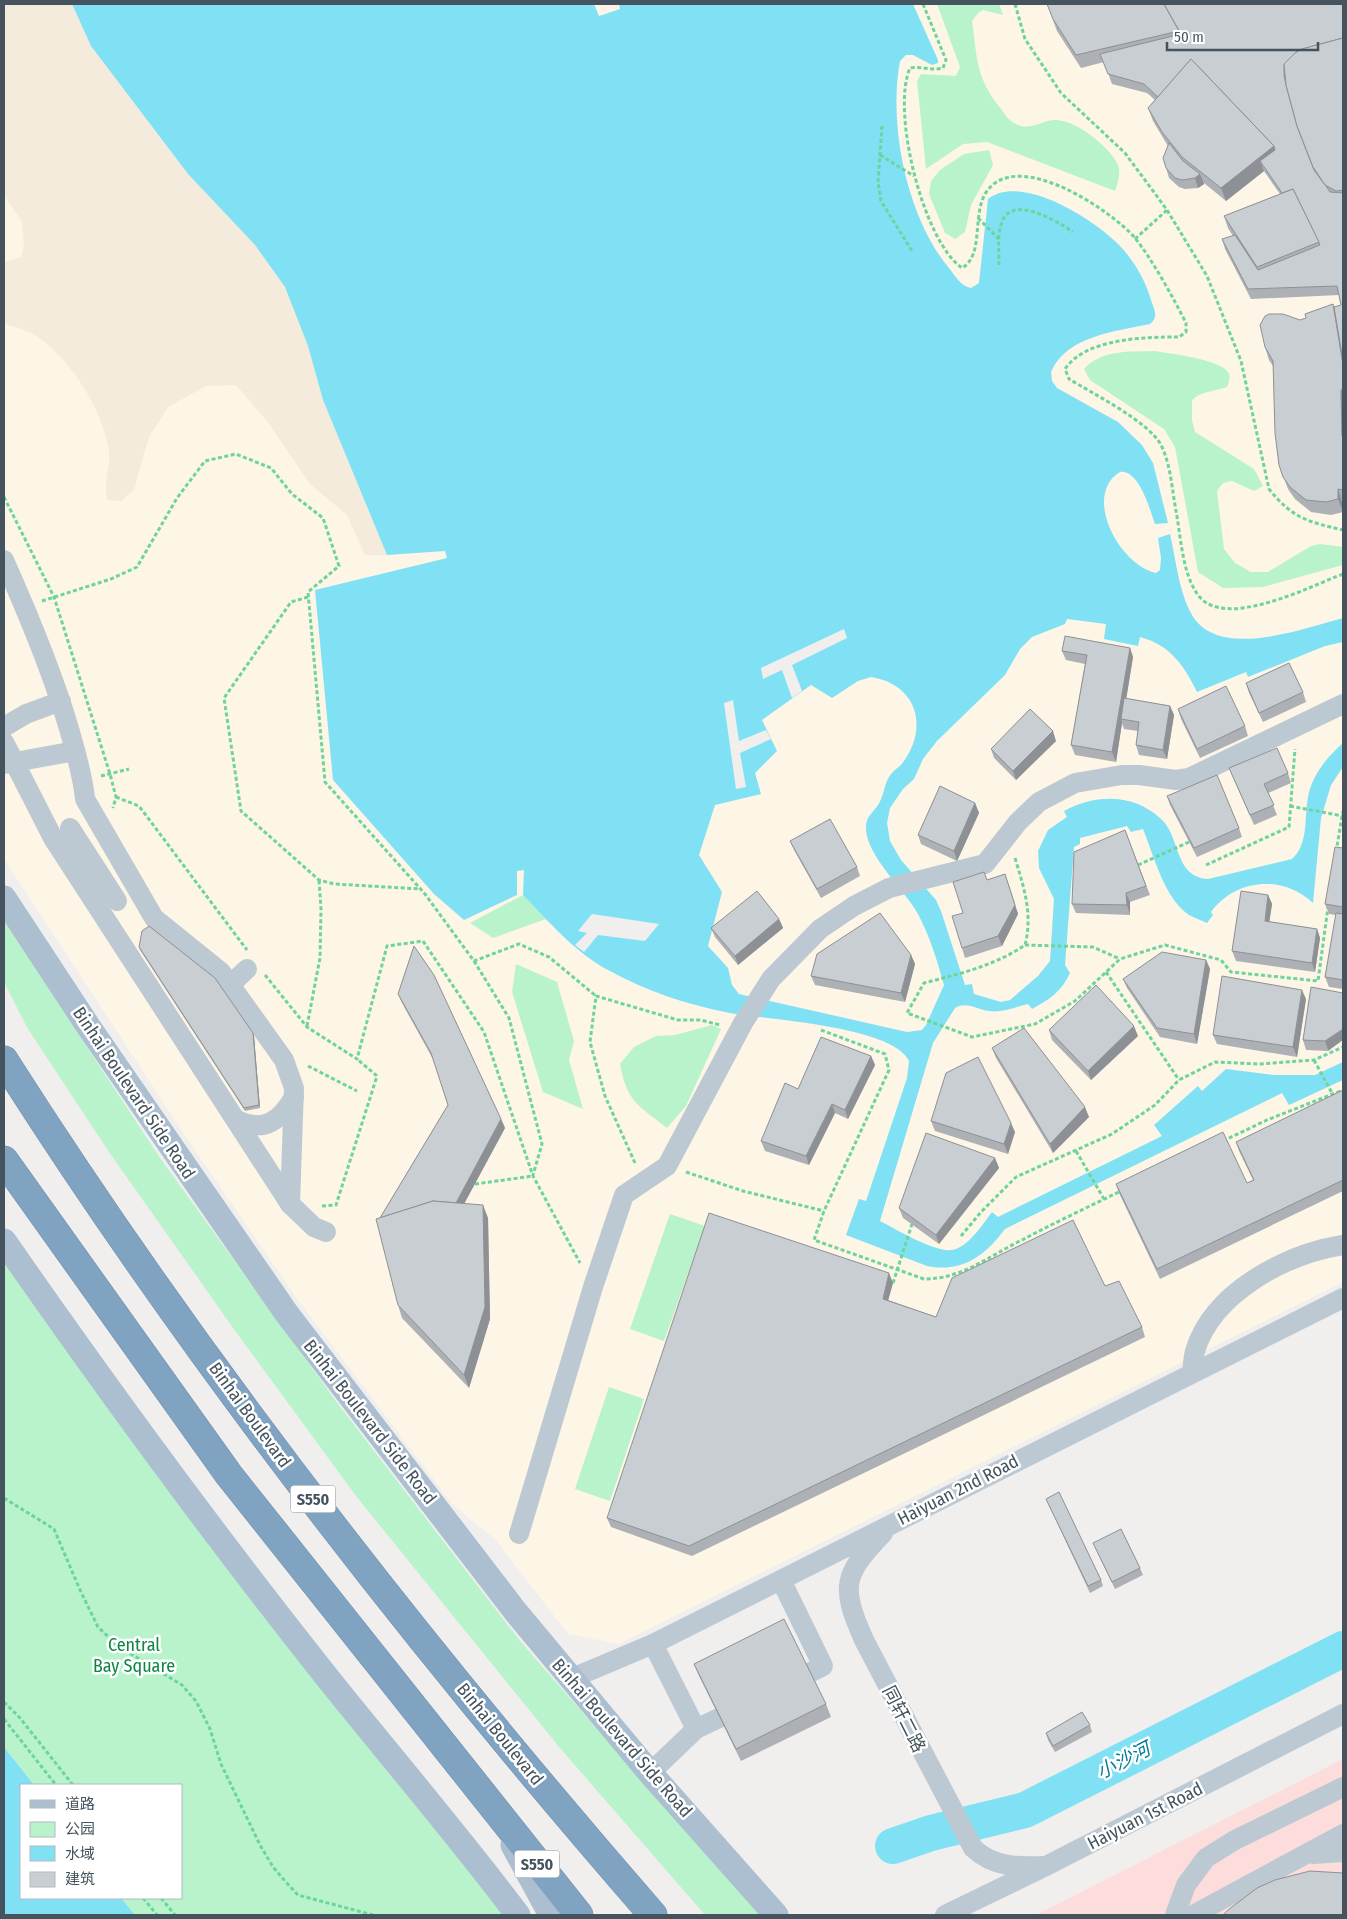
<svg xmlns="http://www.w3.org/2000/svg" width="1347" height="1919" font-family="'Fira Sans Condensed','Noto Sans SC',sans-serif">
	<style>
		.commercial { fill: #fdf5e5 }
		.medical { fill: #fddddc }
		.green { fill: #b8f3cc }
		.sand { fill: #f4ebdd }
		.water { fill: #81e1f4; fill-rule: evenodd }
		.pier { fill: #f1eeee }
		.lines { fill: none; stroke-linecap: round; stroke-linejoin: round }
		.river { stroke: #81e1f4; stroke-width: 36 }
		.highway-casing { stroke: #6c8ead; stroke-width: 29 }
		.path { stroke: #6dd49c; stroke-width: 3; stroke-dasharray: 4 2.5; stroke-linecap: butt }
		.minor { stroke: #bdc9d2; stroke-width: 20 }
		.major { stroke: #abbfd0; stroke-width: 25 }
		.highway { stroke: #81a3c2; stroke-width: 28 }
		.path-bridge { stroke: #6dd49c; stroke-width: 3; stroke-dasharray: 4 2.5; stroke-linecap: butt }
		.wall { fill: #adb1b5 }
		.shaded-wall { fill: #8d9094 }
		.building { fill: #c9ced3; stroke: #8d9094 }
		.labels { text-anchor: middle; stroke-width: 5; stroke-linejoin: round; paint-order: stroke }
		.shield { fill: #fff; stroke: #7c878e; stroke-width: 1 }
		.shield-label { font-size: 16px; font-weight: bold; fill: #44535d }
		.street-label { font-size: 18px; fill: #44535d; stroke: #fff }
		.park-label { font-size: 18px; fill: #0f8544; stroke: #fff }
		.water-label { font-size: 19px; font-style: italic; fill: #037c94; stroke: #fff }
	</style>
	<rect width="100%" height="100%" fill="#f1eeee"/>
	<path class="commercial" d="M4 4H1343V1282L619 1644 568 1634 496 1540 453 1505 298 1300 186 1137 4 859Z"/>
	<path class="medical" d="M1343 1759V1915H1036Z"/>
	<g class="green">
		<path d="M937 4H999L1003 15 983 10 978 13 972 21C977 58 976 79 1001 109 1004 113 1007 118 1011 121 1028 134 1041 120 1055 120 1076 120 1109 146 1118 165 1121 173 1118 183 1115 191L987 142 963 144 926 169 917 81 921 74 956 76 960 67Z"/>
		<path d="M989 150 993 165 971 205 965 232 955 239 945 233 929 194 931 181 940 170 964 154Z"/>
		<path d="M1155 351C1171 354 1219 359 1228 372 1231 376 1229 382 1227 387 1216 391 1201 391 1192 400V420L1195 432 1254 469 1263 486 1254 491 1232 481 1223 483 1217 491 1224 549 1235 563 1251 572H1268L1311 546 1320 544 1343 547V565L1263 587 1223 588 1198 572 1175 447 1164 429 1090 380 1084 369C1102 349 1130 352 1155 351Z"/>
		<path d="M523 895 546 919 493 938 470 923Z"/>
		<path d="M4 921 160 1158 338 1404 520 1641 760 1915H705L560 1748 356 1496 236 1332 109 1152 28 1029 4 982Z"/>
		<path d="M516 964 557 982 574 1041 569 1060 583 1109 543 1092 512 992Z"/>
		<path d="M712 1025 721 1029 686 1106 667 1128C638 1105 627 1102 620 1064L634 1047 656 1036 675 1035Z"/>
		<path d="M670 1214 705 1226 664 1341 630 1329Z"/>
		<path d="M4 1261 509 1915H135L121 1898H181V1785H34L4 1747Z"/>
		<path d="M609 1387 644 1399 610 1501 575 1489Z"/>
	</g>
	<path class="sand" d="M4 4H72L91 46 188 174 255 245 285 287 308 346 323 400 387 555H365L347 515 310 484 267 421 236 385 206 386 168 407 149 437 134 490 121 501 108 500C102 485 111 467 109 451 103 410 69 355 33 334 24 329 13 327 4 323V262L21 257 24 245 22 222 4 195Z"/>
	<g class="water">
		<path d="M72 4H594L599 16 620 9 619 4H913L938 60V63L932 65 913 55H906L900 61C888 125 907 218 949 268 955 276 961 286 971 288L979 283 988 199C1021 173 1093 219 1118 244 1134 260 1146 281 1152 303 1155 311 1158 318 1150 324 1117 331 1066 336 1051 372L1052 381 1057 388 1118 422 1142 445 1153 463 1168 523 1155 524C1150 510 1139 469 1120 472 1082 495 1119 565 1156 573L1160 570 1161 558 1158 538 1170 534C1176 560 1179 592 1192 615 1219 661 1304 628 1343 618V642L1325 646 1248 677 1246 672 1197 692C1184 665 1170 645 1140 637L1138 646 1104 639 1106 624 1067 619 1065 624 1032 637 1020 649 1005 675 937 741 923 759 914 779 903 789 890 808 887 823 890 841 901 860 936 900 941 911 965 985 972 984 974 994 1001 1002 1010 1000 1038 976 1050 961 1054 899 1039 868 1038 851 1048 830 1067 817 1064 811C1095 794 1134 793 1161 819 1181 837 1174 877 1208 879L1292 859C1309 844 1304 817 1308 797 1312 775 1327 757 1343 743V767L1331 785 1321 818 1313 903C1282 874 1235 879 1211 912L1213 915 1207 923C1201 920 1194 918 1189 915 1164 898 1154 856 1143 829L1131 832 1127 826 1080 838V844L1074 847 1065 965 1070 973C1062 991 1049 1000 1032 1009L1028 1004C1016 1007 1001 1013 989 1011 977 1010 967 1001 955 1008L933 1043 880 1221C896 1229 939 1256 956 1249 971 1243 983 1224 992 1212L998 1217 1162 1136 1154 1125 1198 1086 1202 1091 1226 1069 1273 1075H1315L1343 1062V1080L1289 1105 1282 1093 1005 1229C985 1256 962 1273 927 1266L846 1235 859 1199 866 1201 907 1078 909 1061C892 1026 768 1020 730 1013 688 1005 646 991 608 970 576 953 549 922 523 895L524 870 517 871V895L464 920 434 894 333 780 315 590 447 558 445 551 387 555 323 400 308 346 285 287 255 245 188 174 91 46ZM871 677C887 680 899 685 909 699 923 720 916 748 900 766 896 769 892 772 889 777 884 785 884 796 878 805 873 813 866 816 866 827 865 855 905 890 918 914 930 937 937 960 944 985L926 1025 922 1030 907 1032 739 994 732 985 728 968 708 946 722 892 699 855 715 805 761 794 755 773 777 751 762 720 811 685 832 698 858 681Z"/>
		<path d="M4 1747 34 1785H21V1898H121L135 1915H4Z"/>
	</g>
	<g class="pier">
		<path d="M844 629 847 638 792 665 802 691 792 698 782 670 763 679 761 668Z"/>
		<path d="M733 700 739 741 766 730 771 739 740 753 746 787 736 789 724 703Z"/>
		<path d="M592 914 659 924 645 941 598 935 584 952 575 945 587 933 578 931Z"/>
	</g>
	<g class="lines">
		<path class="river" d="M893 1846 931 1833 1025 1810 1343 1649"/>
		<defs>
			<g id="highway">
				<path d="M4 1060C196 1362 418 1645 653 1915"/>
				<path d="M4 1160 229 1475 579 1915"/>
			</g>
		</defs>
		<use href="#highway" class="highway-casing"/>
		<g class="path">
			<path d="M923 4 946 60 943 68C932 71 921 66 910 68 891 111 923 241 962 268 985 255 971 213 987 191 1018 148 1111 210 1135 238 1152 259 1174 299 1186 323V332L1179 337C1145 337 1086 338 1065 369L1069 379C1092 393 1149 422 1161 445 1171 465 1172 490 1176 511 1181 537 1182 573 1198 595 1224 631 1311 586 1343 574"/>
			<path d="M1015 4 1025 39 1061 93 1125 153 1167 210 1207 276 1241 361 1269 489C1292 518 1308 522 1343 530"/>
			<path d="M882 126 878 182 881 201 912 251"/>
			<path d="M880 155 914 176"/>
			<path d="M978 218 1000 240"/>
			<path d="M1135 239 1167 210"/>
			<path d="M999 265C999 251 996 226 1006 215 1021 199 1060 223 1073 232"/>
			<path d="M4 497 54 597 110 774 116 797 113 808"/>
			<path d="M308 597 291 602 224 698 241 811 319 880 334 884 421 889"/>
			<path d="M42 601 111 579 137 567 177 498 205 461 236 454 271 468 292 494 323 518 339 566 308 592 325 782 425 894 474 961 519 944 549 957 596 996"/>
			<path d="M101 776 129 769"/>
			<path d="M116 797 139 806 247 950"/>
			<path d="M1290 806 1343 816"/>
			<path d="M1336 852 1343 811"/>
			<path d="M1015 858C1024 888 1033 914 1025 945 994 966 959 974 924 983L907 1013 972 1037 1035 1024 1075 1001 1120 959 1165 945 1221 960 1231 972 1318 981 1328 907"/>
			<path d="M1138 865 1189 842"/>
			<path d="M1206 865 1289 827 1295 749"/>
			<path d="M1025 945 1093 947 1120 959"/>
			<path d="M474 961 509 1018 542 1144 533 1175"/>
			<path d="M1106 972 1179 1080"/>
			<path d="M265 975 307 1027 357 1059 387 946 423 941 484 1032 533 1176 580 1263"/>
			<path d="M307 1026 320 958 321 909 319 880"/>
			<path d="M821 1030 885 1054 889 1070 824 1211 814 1240 924 1279C962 1279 989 1256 1022 1240 1054 1223 1088 1207 1121 1191"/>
			<path d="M1314 1060 1333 1095"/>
			<path d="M308 1066 357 1091"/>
			<path d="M1223 1141 1267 1120 1343 1090"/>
			<path d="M1076 1151 1104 1199"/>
			<path d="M635 1163 605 1096 590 1042 596 996 678 1020H701L720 1025"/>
			<path d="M686 1172 743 1191 824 1211"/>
			<path d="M475 1184 533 1176"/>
			<path d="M322 1206 336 1205 377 1076 357 1059"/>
			<path d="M961 1236 981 1212 1016 1177 1112 1134 1155 1105 1179 1080 1215 1062 1259 1064 1314 1060 1343 1047"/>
			<path d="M4 1498 54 1529 80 1590 98 1627 118 1646 182 1685 196 1701 210 1729 221 1764 260 1845 273 1867 285 1881 298 1895 373 1915"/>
			<path d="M4 1702 20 1718 73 1785"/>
			<path d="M4 1719 56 1785"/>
			<path d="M143 1898 157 1915"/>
			<path d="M161 1898 175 1915"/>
		</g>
		<g class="minor">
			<path d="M4 560C29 616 53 673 70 732 76 754 83 776 85 799L154 918 221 972 284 1060 294 1088 290 1204 53 838 4 742"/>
			<path d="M4 727 26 714 61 701"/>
			<path d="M4 764 75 751"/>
			<path d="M70 828 117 901"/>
			<path d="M230 985 247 969"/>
			<path d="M237 1120C264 1133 280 1121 294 1097"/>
			<path d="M290 1204 314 1227 326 1232"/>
			<path d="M1192 1373C1193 1366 1193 1358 1195 1351 1213 1292 1286 1254 1343 1245"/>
			<path d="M883 1533C843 1575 840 1586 864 1640L973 1848C994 1868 1019 1867 1046 1866"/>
			<path d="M519 1534 593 1287 624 1195 667 1166 743 1023 771 979 820 929 854 906 889 888 985 864 1018 822 1039 802 1075 783 1122 775H1139L1176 780 1189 778 1343 704"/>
			<path d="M781 1580 823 1666 809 1673"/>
			<path d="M653 1644 696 1729"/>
			<path d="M570 1679 653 1644 1343 1298"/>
			<path d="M650 1773 696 1729 719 1718"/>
			<path d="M1313 1854 1343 1852"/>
			<path d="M945 1915 1046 1866 1343 1714"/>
			<path d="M1175 1915 1186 1885 1206 1858 1235 1840 1343 1787"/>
			<path d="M1193 1915 1343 1834"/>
		</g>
		<g class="major">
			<path d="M4 898 88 1026 287 1314 515 1611 650 1773 776 1915"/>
			<path d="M4 1241C107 1389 214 1535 326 1676 390 1756 457 1834 518 1915"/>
			<path d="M513 1845 551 1915"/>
		</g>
		<use href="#highway" class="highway"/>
		<path class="path-bridge" d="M893 1283 912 1224"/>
	</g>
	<g class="wall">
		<path d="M1047 4H1343V502H1342L1343 512 1331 515 1311 512 1295 499 1288 489 1279 465 1273 366 1269 360 1265 347 1300 320 1306 318 1333 304 1334 307 1341 305 1339 295 1251 299 1225 249 1222 239 1233 236 1228 228 1224 216 1280 194 1264 171 1226 201 1204 183V184L1198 188 1185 189 1179 187 1169 178 1166 168 1168 146 1153 121 1148 108 1155 100 1147 93 1112 84 1104 62 1081 68 1057 31Z"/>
		<path d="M1130 648 1133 657 1126 699 1170 706 1174 715 1167 759 1139 755 1136 745 1138 731 1124 729 1122 723 1116 762 1075 755 1071 745 1085 664 1066 660 1062 651Z"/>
		<path d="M1246 683 1303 692 1306 702 1263 722 1249 693Z"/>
		<path d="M1178 709 1245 726 1248 736 1200 758 1181 719Z"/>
		<path d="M1056 741 1016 780 994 758 991 749Z"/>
		<path d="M1229 768 1288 773 1291 783 1268 793 1277 815 1254 825Z"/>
		<path d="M1167 796 1239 828 1242 837 1197 857 1170 805Z"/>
		<path d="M975 803 979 813 957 861 921 844 918 835Z"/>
		<path d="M1125 830 1150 895 1130 902V915L1076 913 1072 904Z"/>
		<path d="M790 841 857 867 860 876 821 898 794 850Z"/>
		<path d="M1343 848V989L1329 987 1325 977 1336 915 1329 914 1325 904Z"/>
		<path d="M1005 874 1018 914 1002 946 965 958 962 948 963 913 987 880Z"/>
		<path d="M1268 895 1272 904 1269 922 1317 929 1320 938 1315 972 1236 961 1232 951Z"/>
		<path d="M779 919 783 928 738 965 715 937 711 928Z"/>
		<path d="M139 947 253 1033 254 1036 260 1108 245 1111 140 950Z"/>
		<path d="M911 955 915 964 905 1002 815 985 811 976Z"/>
		<path d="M1206 960 1210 969 1197 1044 1160 1037 1127 988 1123 979Z"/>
		<path d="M1311 987 1328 1051 1306 1050 1303 1040Z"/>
		<path d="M398 994 501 1119 505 1128 464 1204 488 1218 490 1319 469 1388 402 1318 398 1305 380 1218 448 1105 434 1061 402 1003Z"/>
		<path d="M1306 999 1297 1057 1217 1044 1213 1035Z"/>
		<path d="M1049 1030 1138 1036 1091 1080 1052 1040Z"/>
		<path d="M992 1048 1089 1117 1053 1153 996 1058Z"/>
		<path d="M871 1056 875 1065 848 1119 835 1113 809 1165 765 1151 761 1141 798 1089Z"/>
		<path d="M1343 1090V1191L1160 1279 1119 1193 1116 1184 1247 1183 1253 1180 1239 1151 1236 1142Z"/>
		<path d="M931 1121 1015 1132 1008 1154 935 1131Z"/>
		<path d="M995 1158 999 1168 939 1244 903 1218 899 1208Z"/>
		<path d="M893 1283 888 1300 936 1317 1105 1286 1142 1327 1145 1337 692 1556 611 1527 607 1518Z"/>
		<path d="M1046 1499 1101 1580 1103 1586 1090 1593Z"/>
		<path d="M1093 1543 1140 1568 1143 1575 1115 1589Z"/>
		<path d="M694 1664 826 1704 831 1717 741 1761 699 1676Z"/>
		<path d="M1090 1725 1092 1732 1055 1752 1048 1740 1046 1733Z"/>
	</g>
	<g class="shaded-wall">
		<path d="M1274 146 1278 159 1260 161 1264 171 1226 201 1221 188Z"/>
		<path d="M1200 174 1204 184 1198 188 1195 178Z"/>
		<path d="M1341 390 1343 397V439L1342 436Z"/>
		<path d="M1338 489 1342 502 1343 512 1338 499Z"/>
		<path d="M1130 648 1133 657 1123 719H1121L1122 723 1116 762 1112 752Z"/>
		<path d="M1170 706 1174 715 1167 759 1163 750Z"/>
		<path d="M1053 731 1056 741 1016 780 1013 771Z"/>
		<path d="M975 803 979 813 957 861 954 851Z"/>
		<path d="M1005 874 1018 914 1002 946 998 936Z"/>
		<path d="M1126 893 1130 902V915L1127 905Z"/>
		<path d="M1268 895 1272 904 1268 931 1265 921Z"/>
		<path d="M779 919 783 928 738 965 735 956Z"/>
		<path d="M1317 929 1320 938 1315 972 1312 963Z"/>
		<path d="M911 955 915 964 905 1002 901 993Z"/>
		<path d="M1206 960 1210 969 1197 1044 1194 1034Z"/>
		<path d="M1302 990 1306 999 1297 1057 1293 1047Z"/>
		<path d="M1134 1026 1138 1036 1091 1080 1088 1071Z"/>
		<path d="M1343 1029V1040L1328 1051 1325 1041Z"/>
		<path d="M253 1033 254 1036 260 1108 259 1105Z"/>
		<path d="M871 1056 875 1065 848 1119 845 1110Z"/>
		<path d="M832 1104 835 1113 809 1165 806 1156Z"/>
		<path d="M1085 1107 1089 1117 1053 1153 1050 1144Z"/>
		<path d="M501 1119 505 1128 458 1215 454 1206Z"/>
		<path d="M1011 1123 1015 1132 1008 1154 1004 1144Z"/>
		<path d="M995 1158 999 1168 939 1244 936 1235Z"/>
		<path d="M483 1205 488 1218 490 1319 469 1388 464 1375Z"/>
		<path d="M889 1273 893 1283 886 1308 883 1299Z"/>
	</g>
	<g class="building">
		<path d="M1047 4H1164L1179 31 1076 55 1053 19Z"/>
		<path d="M1164 4H1343V38L1302 49 1295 53 1284 64V75L1286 85 1297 126 1314 170 1325 185 1326 186 1330 192 1343 193V361L1334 307 1341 305 1337 286 1248 289 1222 239 1235 235 1258 270 1320 245 1293 189 1282 193 1260 161 1275 150 1274 146 1191 59 1158 97 1144 84 1108 74 1100 54 1181 34Z"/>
		<path d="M1343 38V190L1336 191 1325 185 1313 167 1297 126 1286 85 1284 64 1295 53 1302 49Z"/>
		<path d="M1191 59 1274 146 1221 188 1182 157 1162 132 1148 108Z"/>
		<path d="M1169 143 1183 161 1200 174 1195 178 1182 180 1175 178 1166 168 1163 158Z"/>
		<path d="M1293 189 1319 242 1257 267 1224 216Z"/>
		<path d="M1333 304 1343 365V390H1341L1342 436H1343V490L1338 489V499L1326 502 1306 500 1290 487 1283 477 1279 465 1275 433 1273 361 1265 347 1260 325 1265 316 1269 314H1283L1300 320 1306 318 1305 314Z"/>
		<path d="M1342 393H1343V436Z"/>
		<path d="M1065 636 1130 648 1112 752 1071 745 1087 655 1062 651Z"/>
		<path d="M1289 663 1303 692 1259 713 1246 683Z"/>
		<path d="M1226 686 1245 726 1197 749 1178 709Z"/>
		<path d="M1124 698 1170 706 1163 750 1136 745 1139 722 1121 719Z"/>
		<path d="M1030 709 1053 731 1013 771 991 749Z"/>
		<path d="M1277 748 1288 773 1264 784 1274 805 1250 815 1229 768Z"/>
		<path d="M1217 775 1239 828 1194 848 1167 796Z"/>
		<path d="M940 786 975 803 954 851 918 835Z"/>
		<path d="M830 819 857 867 817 889 790 841Z"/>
		<path d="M1125 830 1146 886 1126 893 1127 905 1072 904 1074 852Z"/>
		<path d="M1335 847 1343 848V907L1325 904Z"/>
		<path d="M984 872 987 880 1005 874 1015 905 998 936 962 948 952 916 963 913 953 882Z"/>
		<path d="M757 891 779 919 735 956 711 928Z"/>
		<path d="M1241 891 1268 895 1265 921 1317 929 1312 963 1232 951Z"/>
		<path d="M880 913 911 955 901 993 811 976 817 954Z"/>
		<path d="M1336 913 1343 914V980L1325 977Z"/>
		<path d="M149 926 215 978 253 1033 259 1105 244 1108 139 947 142 931Z"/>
		<path d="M414 946 434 975 501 1119 456 1203 433 1201 380 1218 448 1105 431 1053 398 994Z"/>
		<path d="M1162 952 1206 960 1194 1034 1157 1028 1123 979Z"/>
		<path d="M1222 976 1302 990 1293 1047 1213 1035Z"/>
		<path d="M1096 985 1134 1026 1088 1071 1049 1030Z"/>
		<path d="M1311 987 1343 993V1029L1325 1041 1303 1040Z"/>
		<path d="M1024 1028 1085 1107 1050 1144 992 1048Z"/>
		<path d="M821 1037 871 1056 845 1110 832 1104 806 1156 761 1141 785 1083 798 1089Z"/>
		<path d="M978 1057 1011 1123 1004 1144 931 1121 946 1073Z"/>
		<path d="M1343 1090V1180L1157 1269 1116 1184 1223 1132 1247 1183 1254 1180 1236 1142Z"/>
		<path d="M926 1133 995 1158 936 1235 899 1208Z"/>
		<path d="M433 1201 483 1205 485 1307 464 1375 398 1305 376 1219Z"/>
		<path d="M709 1213 889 1273 883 1299 936 1317 952 1278 1073 1220 1105 1286 1119 1281 1142 1327 689 1546 607 1518Z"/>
		<path d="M1059 1492 1101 1580 1088 1586 1046 1499Z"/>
		<path d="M1121 1529 1140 1568 1112 1582 1093 1543Z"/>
		<path d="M784 1619 826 1704 736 1749 694 1664Z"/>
		<path d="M1082 1712 1090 1725 1053 1746 1046 1733Z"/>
		<path d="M1310 1871 1343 1873V1915H1223L1228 1910 1257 1888 1275 1880Z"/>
	</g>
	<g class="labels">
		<g class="shield">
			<rect x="290.5" y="1485.5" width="45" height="27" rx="4"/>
			<rect x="514.5" y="1850.5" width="45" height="27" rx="4"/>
		</g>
		<g class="shield-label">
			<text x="313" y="1505">S550</text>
			<text x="537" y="1870">S550</text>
		</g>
		<g class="street-label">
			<text transform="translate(134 1093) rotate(56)" y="6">Binhai Boulevard Side Road</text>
			<text transform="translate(250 1415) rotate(54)" y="6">Binhai Boulevard</text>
			<text transform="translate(370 1422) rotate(52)" y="6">Binhai Boulevard Side Road</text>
			<text transform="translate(958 1490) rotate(-27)" y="6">Haiyuan 2nd Road</text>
			<text transform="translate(904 1719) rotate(63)" y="6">同轩二路</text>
			<text transform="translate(500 1734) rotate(51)" y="6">Binhai Boulevard</text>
			<text transform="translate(622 1738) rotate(49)" y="6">Binhai Boulevard Side Road</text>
			<text transform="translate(1145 1816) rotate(-27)" y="6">Haiyuan 1st Road</text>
		</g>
		<g class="park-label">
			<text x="134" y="1651">Central<tspan x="134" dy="21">Bay Square</tspan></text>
		</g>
		<g class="water-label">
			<text transform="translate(1123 1760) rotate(-27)" y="7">小沙河</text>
		</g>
	</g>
	<rect width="1347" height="1919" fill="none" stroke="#44535d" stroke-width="10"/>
	<rect x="20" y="1784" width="162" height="115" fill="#ffffff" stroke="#b4babe"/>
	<rect x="30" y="1800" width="25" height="8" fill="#abbfd0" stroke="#b4babe"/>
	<text x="65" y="1809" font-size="15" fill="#44535d">道路</text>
	<rect x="30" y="1822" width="25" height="15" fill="#b8f3cc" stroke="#b4babe"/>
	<text x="65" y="1834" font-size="15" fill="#44535d">公园</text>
	<rect x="30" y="1846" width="25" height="15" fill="#81e1f4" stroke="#b4babe"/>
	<text x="65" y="1859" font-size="15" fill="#44535d">水域</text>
	<rect x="30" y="1872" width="25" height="15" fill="#c9ced3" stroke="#b4babe"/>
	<text x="65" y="1884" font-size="15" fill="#44535d">建筑</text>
	<path d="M1167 42v8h151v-8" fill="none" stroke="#44535d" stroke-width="2.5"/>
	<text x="1174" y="42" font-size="15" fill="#44535d" stroke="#ffffff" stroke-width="4" paint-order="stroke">50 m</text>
</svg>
